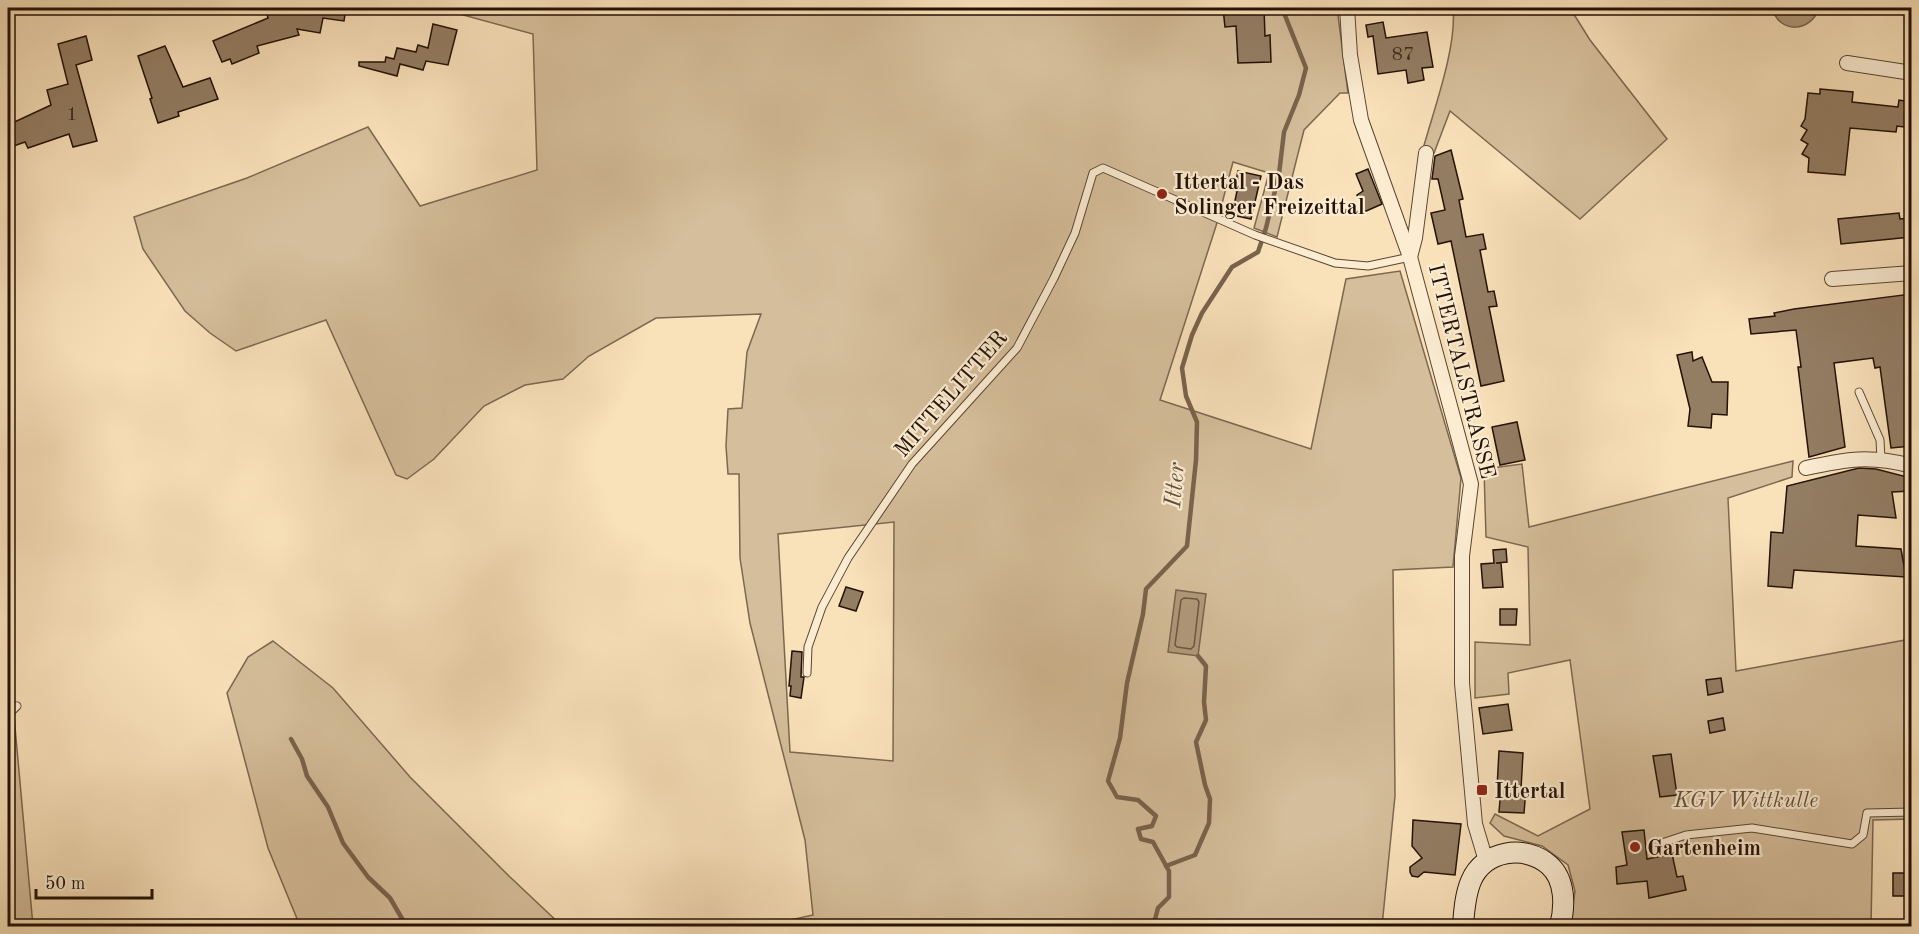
<svg xmlns="http://www.w3.org/2000/svg" width="1919" height="934" font-family="'Old Standard TT',serif">
	<style>
		.green { fill: #d5be9b; stroke: #7c6850; stroke-width: 1.5; fill-rule: evenodd }
		.water { fill: #b19a7c; stroke: #79634c; stroke-width: 1.5 }
		.lines { fill: none; stroke-linecap: round; stroke-linejoin: round }
		.shore { stroke: #6a5640; stroke-width: 1.5 }
		.stream { stroke: #79634c; stroke-width: 4.5 }
		.building { fill: #937d63; stroke: #241105; stroke-width: 1.5 }
		.service-casing { stroke: #594532; stroke-width: 9 }
		.minor-casing { stroke: #594532; stroke-width: 16 }
		.secondary-casing { stroke: #241105; stroke-width: 22 }
		.service { stroke: #fbecd2; stroke-width: 7 }
		.minor { stroke: #fbecd2; stroke-width: 14 }
		.secondary { stroke: #fbecd2; stroke-width: 20 }
		.poi-dot { fill: #8f2418; stroke: #fbecd2; stroke-width: 2 }
		.labels { text-anchor: middle; stroke-width: 4.5; stroke-linejoin: round; paint-order: stroke }
		.number-label { font-size: 20px; fill: #402c1c }
		.poi-label { font-size: 22px; font-weight: bold; fill: #241105; stroke: #fbecd2; text-anchor: start }
		.street-label { font-size: 22px; fill: #241105; stroke: #fbecd2 }
		.park-label { font-size: 22px; font-style: italic; fill: #624e3a; stroke: #fbecd2 }
		.water-label { font-size: 24px; font-style: italic; fill: #634f3b; stroke: #fbecd2 }
	</style>
	<rect width="100%" height="100%" fill="#f9e1ba"/>
	<filter id="stains"><feTurbulence type="fractalNoise" baseFrequency=".00333" numOctaves="4"/><feColorMatrix values="0 0 0 0 .2 0 0 0 0 .09 0 0 0 0 .02 0 0 0 .5 -.17"/></filter>
	<radialGradient id="worn" r=".72"><stop offset=".6" stop-color="#630" stop-opacity="0"/><stop offset="1" stop-color="#630" stop-opacity=".3"/></radialGradient>
	<g class="green">
		<path d="M453 8H1337L1348 93H1340L1304 130 1277 237 1254 228 1269 173 1233 162 1216 226 1160 400 1311 449 1346 279 1400 271 1461 478 1453 567 1393 570 1395 796 1382 926H763L813 915 805 840 750 623 740 558 739 474H728L726 446 728 409 742 408 747 352 761 314 656 318 589 356 563 379 525 385 484 406 434 459 407 479 396 475 326 320 236 351 210 333 185 311 143 249 134 217 247 178 368 127 420 206 537 170 533 34 452 12ZM894 522 893 761 790 752 778 534Z"/>
		<path d="M1453 8H1570L1590 40 1667 139 1580 219 1450 111 1434 153 1423 149C1434 109 1457 47 1453 8Z"/>
		<path d="M1793 461 1792 477 1728 498 1736 671 1911 639V819L1873 820 1871 926H1570L1575 891 1568 865 1542 846 1504 836 1490 823 1495 814 1538 836 1590 809 1570 660 1508 673 1509 694 1475 698V642L1530 645 1528 547 1486 537 1484 469 1522 464 1529 527Z"/>
		<path d="M273 641 333 688 410 777 510 877 562 926H300L268 848 227 693 248 657Z"/>
		<path d="M14 716 33 926H8V723Z"/>
	</g>
	<g class="water">
		<path d="M1772 8H1791L1795 10 1801 8H1819C1811 33 1779 34 1772 8Z"/>
		<path d="M1176 590 1206 594 1198 656 1168 652Z"/>
	</g>
	<g class="lines">
		<path class="shore" d="M1184 598 1197 599 1199 602 1194 646 1191 649 1177 647 1175 645 1181 600Z"/>
		<g class="stream">
			<path d="M291 739 302 759 307 776 328 807 343 843 368 877 390 898 404 922 411 926"/>
			<path d="M1166 866 1195 855 1209 823 1210 799 1205 785 1196 742 1206 720 1204 702 1206 666 1198 656"/>
			<path d="M1157 926 1154 923 1158 908 1169 897V871L1153 842 1141 839 1138 829 1152 826 1156 816 1138 800 1117 797 1108 781 1120 738 1127 683 1143 614 1146 589 1187 546 1196 460 1197 422 1186 396 1182 368 1192 335 1202 313 1232 267 1258 252 1266 228 1279 174 1284 132 1299 95 1306 68 1282 8"/>
		</g>
	</g>
	<g class="building">
		<path d="M276 8H346L344 21 323 18 320 33 297 29 299 35 257 46 259 53 232 64 230 59 222 62 213 41 268 18 266 10Z"/>
		<path d="M1223 8H1264L1265 36 1270 35 1271 62 1238 63 1236 26 1225 27Z"/>
		<path d="M1383 22 1386 38 1427 32 1433 67 1422 68 1424 80 1408 83 1406 70 1378 74 1373 36 1368 37 1366 25Z"/>
		<path d="M433 24 457 30 448 65 426 61 423 70 400 64 397 76 359 66V62H385L386 57 394 59 397 48 416 52 418 45 428 48Z"/>
		<path d="M86 36 92 60 76 65 97 141 73 147 69 134 28 148 25 142 8 148V125L51 105 47 90 68 84 58 44Z"/>
		<path d="M165 46 183 87 210 78 218 99 178 112 179 116 158 123 150 99 152 98 138 56Z"/>
		<path d="M1820 89 1853 92 1852 102 1898 107 1899 100 1911 102V128L1897 126 1896 132 1850 128 1845 175 1808 172 1809 158 1802 154 1808 144 1801 140 1807 130 1801 126 1805 119 1808 93 1820 94Z"/>
		<path d="M1451 150 1463 199 1459 200 1466 237 1483 234 1486 249 1480 250 1488 292 1494 291 1497 306 1489 307 1504 381 1481 386 1451 241 1438 244 1431 213 1445 210 1438 179H1432L1435 156Z"/>
		<path d="M1368 169 1382 204 1364 212 1357 195 1363 191 1356 174Z"/>
		<path d="M1238 171 1261 176 1251 219 1232 215 1237 191 1234 190Z"/>
		<path d="M1899 213 1900 219 1911 218V237L1841 244 1838 219Z"/>
		<path d="M1911 294V446L1891 448 1880 367 1875 368 1873 358 1834 363 1845 447 1809 457 1798 367H1801L1796 330 1751 334 1749 319 1775 316 1774 313 1794 309Z"/>
		<path d="M1692 352 1693 361 1702 357 1712 382H1728L1727 415 1712 414 1711 428 1688 426 1690 409 1677 355Z"/>
		<path d="M1517 422 1525 460 1500 465 1492 427Z"/>
		<path d="M1859 468 1876 469 1911 478V491L1892 492 1896 518 1858 515 1856 546 1901 549 1906 577 1794 570 1792 588 1768 586 1771 532 1783 533 1787 486Z"/>
		<path d="M1506 549 1507 562 1496 563H1501L1503 587 1483 588 1481 564 1494 563 1493 550Z"/>
		<path d="M846 587 863 592 856 611 839 606Z"/>
		<path d="M1500 609H1517L1516 625H1500Z"/>
		<path d="M792 651 802 652 801 677H804L801 698 790 696 791 686H789Z"/>
		<path d="M1721 678 1723 692 1708 695 1706 680Z"/>
		<path d="M1508 704 1512 730 1483 734 1479 708Z"/>
		<path d="M1723 718 1725 730 1710 733 1708 721Z"/>
		<path d="M1499 751 1523 753 1521 789H1526L1524 813 1499 812 1501 788H1497Z"/>
		<path d="M1671 754 1677 795 1660 797 1653 756Z"/>
		<path d="M1413 820 1461 824 1455 875 1424 872 1418 877 1412 876 1410 872V867L1422 858 1412 846Z"/>
		<path d="M1644 830 1647 859 1672 854 1677 877 1683 876 1686 890 1649 898 1647 881 1617 884 1616 867 1627 865 1622 832Z"/>
		<rect x="1893" y="873" width="18" height="23"/>
	</g>
	<g class="lines">
		<defs>
			<g id="service">
				<path d="M1859 392 1880 440 1881 459"/>
				<path d="M807 673 808 647 822 607 848 558 912 464 1017 348 1054 278 1075 233 1093 173 1103 168 1255 235 1335 263 1368 266 1410 257"/>
				<path d="M8 715 17 706"/>
				<path d="M1662 843 1686 835 1752 828 1852 844 1863 835 1867 813 1912 812"/>
			</g>
			<g id="minor">
				<path d="M1347 8 1350 55 1361 120 1410 257 1471 484 1462 556V683L1475 824 1486 861"/>
				<path d="M1847 63 1912 73"/>
				<path d="M1410 257 1415 238 1426 153"/>
				<path d="M1832 279 1912 273"/>
				<path d="M1806 468C1848 459 1869 455 1912 466"/>
			</g>
			<path id="secondary" d="M1463 926C1464 912 1465 895 1471 881 1484 850 1525 844 1549 865 1566 880 1565 907 1560 926"/>
		</defs>
		<use href="#service" class="service-casing"/>
		<use href="#minor" class="minor-casing"/>
		<use href="#secondary" class="secondary-casing"/>
		<use href="#service" class="service"/>
		<use href="#minor" class="minor"/>
		<use href="#secondary" class="secondary"/>
	</g>
	<g class="poi-dot">
		<circle cx="1162" cy="194" r="6"/>
		<rect x="1476" y="784" width="12" height="12" rx="3"/>
		<circle cx="1635" cy="847" r="6"/>
	</g>
	<g class="labels">
		<g class="number-label">
			<text x="1403" y="60">87</text>
			<text x="72" y="120">1</text>
		</g>
		<g class="poi-label">
			<text x="1174" y="189">Ittertal - Das<tspan x="1174" dy="25">Solinger Freizeittal</tspan></text>
			<text x="1494" y="798">Ittertal</text>
			<text x="1647" y="855">Gartenheim</text>
		</g>
		<g class="street-label">
			<text transform="translate(1463 371) rotate(76)" y="8">ITTERTALSTRASSE</text>
			<text transform="translate(950 393) rotate(-49)" y="8">MITTELITTER</text>
		</g>
		<g class="park-label">
			<text x="1746" y="807">KGV Wittkulle</text>
		</g>
		<g class="water-label">
			<text transform="translate(1174 485) rotate(-85)" y="8">Itter</text>
		</g>
	</g>
	<rect width="1919" height="934" fill="none" stroke="#f9e1ba" stroke-width="30"/>
	<rect x="9" y="9" width="1901" height="916" fill="none" stroke="#241105" stroke-width="3"/>
	<rect x="15" y="15" width="1889" height="904" fill="none" stroke="#241105" stroke-width="1.5"/>
	<path d="M36 889v9h116v-9" fill="none" stroke="#241105" stroke-width="3"/>
	<text x="45" y="889" font-size="18" fill="#241105" stroke="#fbecd2" stroke-width="4.5" paint-order="stroke">50 m</text>
	<rect width="100%" height="100%" filter="url(#stains)"/>
	<rect width="100%" height="100%" fill="url(#worn)"/>
</svg>
